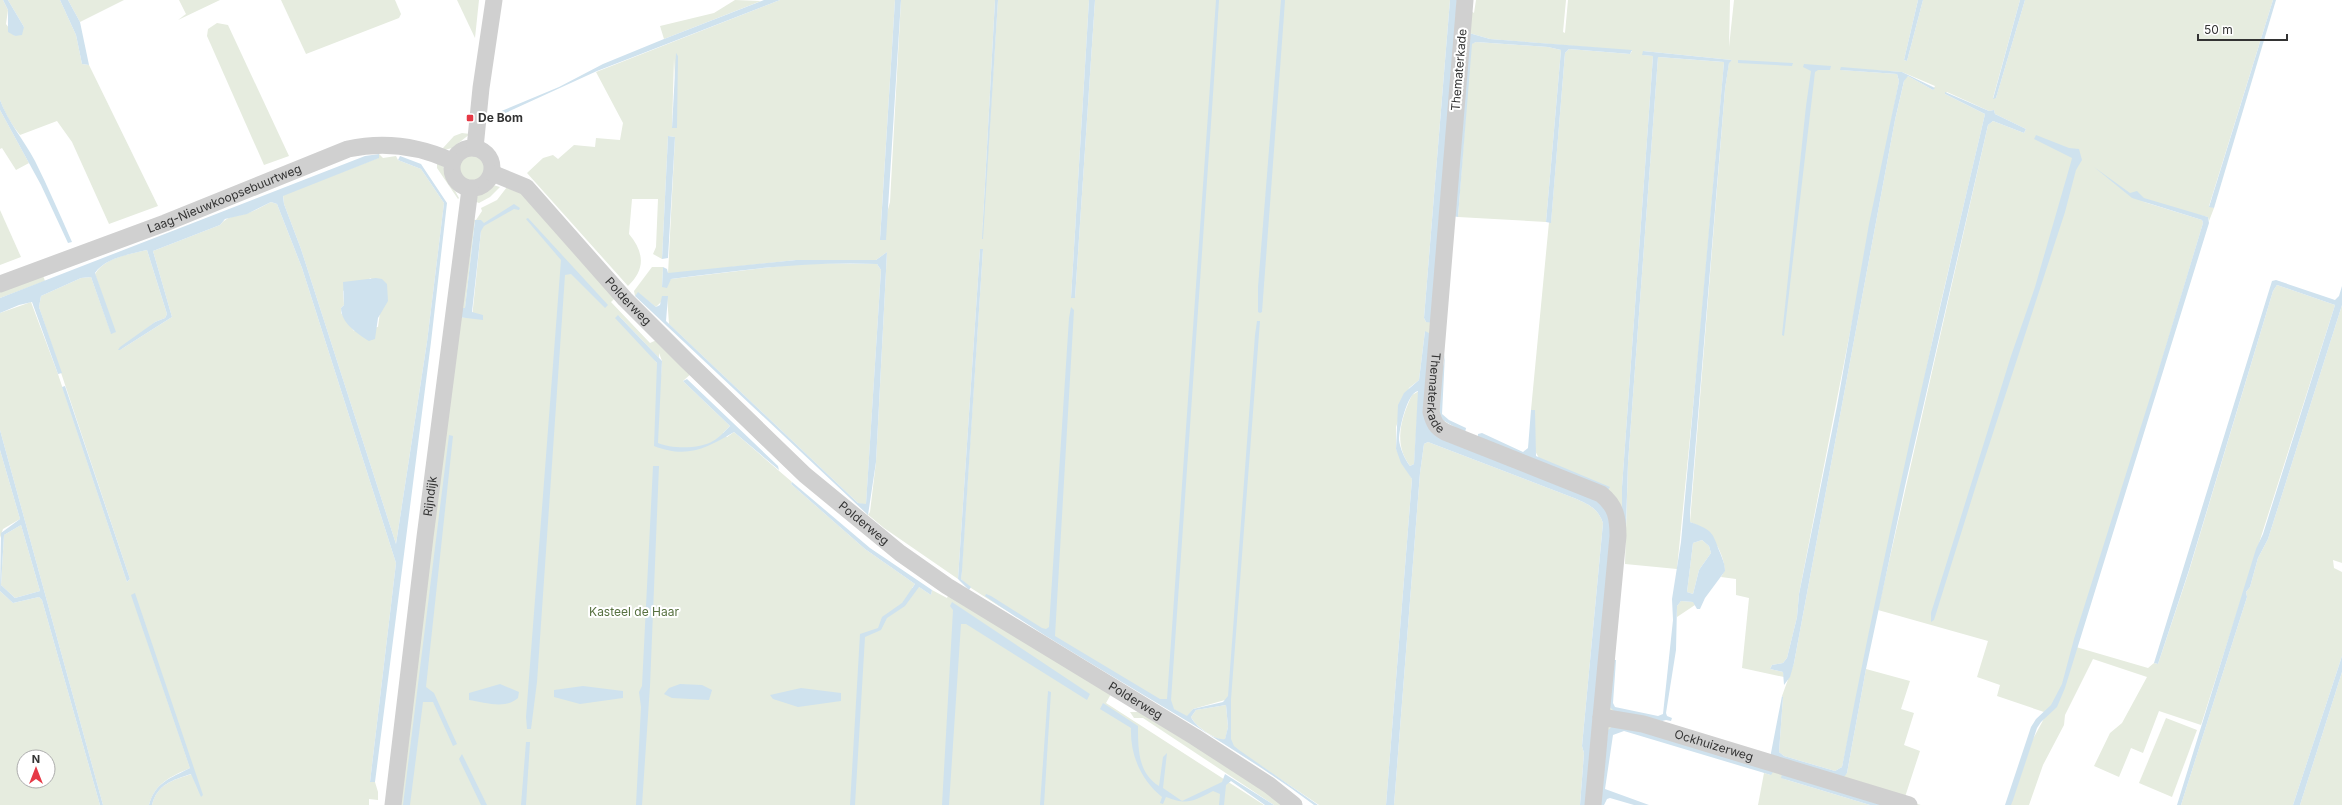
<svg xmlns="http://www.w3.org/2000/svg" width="2342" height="805" font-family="Inter,sans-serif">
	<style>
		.green { fill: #e6ecdf; fill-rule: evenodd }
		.water { fill: #cfe2ee; fill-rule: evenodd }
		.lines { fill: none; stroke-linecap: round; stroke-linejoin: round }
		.minor { stroke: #d0d0d0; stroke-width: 17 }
		.poi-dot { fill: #e63946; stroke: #fff; stroke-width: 1.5 }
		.labels { text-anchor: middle; stroke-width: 4; stroke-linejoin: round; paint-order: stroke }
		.street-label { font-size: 12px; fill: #333; stroke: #fff }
		.poi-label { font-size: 12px; font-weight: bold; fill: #333; stroke: #fff; text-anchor: start }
		.park-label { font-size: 12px; fill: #56703f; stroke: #fff }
	</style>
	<rect width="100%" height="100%" fill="#fff"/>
	<g class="green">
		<path d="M0 0H3L8 10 6 24 15 36 24 27 8 0H60L76 35 82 64 89 65 158 206 109 224 72 142 57 121 20 135C11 124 5 113 0 100Z"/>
		<path d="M68 0H124L80 22Z"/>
		<path d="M179 0H220L178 20 186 14Z"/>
		<path d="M281 0H395L401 14 399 18 306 54Z"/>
		<path d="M457 0H479L475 38Z"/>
		<path d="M735 0 761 1 664 39 660 26 714 13Z"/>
		<path d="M780 0H895L880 239 890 202 901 0H995L982 239 998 0H1089L1071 298H1075L1095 0H1450L1424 318 1426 322 1457 0 1474 13 1476 0H1566L1563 32 1565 33 1568 0H1730L1729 47 1734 0H1918L1904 60 1907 61 1923 0H2020L1993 98H1996L2025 0H2273L2209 206 2214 208 2209 221 2208 217 2141 201 2202 220 2203 223 2076 647 2148 668 2154 663 2158 664 2189 571 2273 291 2277 285 2335 305 2201 725 2159 711 2143 753 2131 748 2119 777 2094 766 2110 733 2122 723 2147 677 2093 659 2065 715 2064 725 2043 765 2029 805H2008L2027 750 2047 713 1997 696 2000 685 1977 677 1988 641 1878 610 1988 125 1993 121 2024 133 2026 129 1995 114 1994 110 1989 111 1947 92 1945 94 1985 114 1937 319 1842 767 1835 771 1784 756 1779 752 1783 697 1782 696 1794 663 1895 120 1905 77 1908 76 1933 90 1935 86 1902 72 1841 68V70L1897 74 1899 81 1799 594 1797 617 1787 658 1783 663 1772 665 1770 669 1783 672 1784 677 1742 668 1749 598 1736 595V579L1721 577 1725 570C1723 550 1710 529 1690 522L1725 89 1729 62 1732 60 1643 51V55L1653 56 1622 487V543L1609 706 1840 778 1847 773 1866 669 1910 681 1901 709 1914 713 1904 745 1920 751 1904 800 1921 805H1897L1781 778 1870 805H1758L1764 773 1771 775 1639 728 1608 730 1609 513 1438 433 1425 331 1419 380 1409 388 1396 427V449L1412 479 1386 805H1319L1230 745 1231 702 1225 700 1193 709 1187 717 999 606 971 588 961 579 983 249H980L958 579 884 528 866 513 868 515 870 512 876 462 887 252 876 260H796L668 274 675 137 668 136 662 259 653 254 656 247 658 199H632L629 234C644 252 646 269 628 286L527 173 543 158 553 155 558 159 574 145 595 147 596 138 620 140 623 123 596 72ZM1469 33 1490 39 1632 51 1630 54 1569 49 1565 53 1551 222H1549L1531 410H1535V451L1539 458 1457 429 1441 419 1442 356ZM674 58 677 127 672 128Z"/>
		<path d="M217 23 228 25 289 156 264 165 207 36 208 29Z"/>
		<path d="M1476 42 1548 47 1561 50 1546 222 1458 217 1471 44Z"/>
		<path d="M1658 57 1724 62 1700 336 1677 569 1625 564 1628 463Z"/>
		<path d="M0 110 29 163 16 170 2 148 0 149Z"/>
		<path d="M462 133 470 134 452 148 444 150 443 148 454 136Z"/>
		<path d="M379 154 383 158 396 156 398 160 421 169 444 203 427 342 396 544 301 249 284 204 283 195 378 158ZM371 278 380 312 378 327 354 331 341 313V308L344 305 343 291Z"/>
		<circle cx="471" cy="168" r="14"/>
		<path d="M437 162 443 165C446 180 452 184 459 198L458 199 437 168Z"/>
		<path d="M493 185 500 187 490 197 479 203 474 201 479 194Z"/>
		<path d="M507 187 519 190 617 296 611 302 650 343 659 339 693 372 683 381 730 426 723 433 727 437 734 432 792 482 791 484 865 549 915 584 912 588 919 587 931 595 932 590 947 598 950 591 1111 694 1106 703 1264 805H399L458 317 472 318 482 221 475 220 465 309 460 308 470 219 476 220 482 211 481 208 497 200ZM618 315 659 358V353L662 361 661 376 657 372V363Z"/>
		<path d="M271 202 277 204 302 268 396 563 370 782H375L378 792V800L369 799V805H152C157 784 173 780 192 774L200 797 131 594 190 768C170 777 155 783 149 805H103L0 430V313L31 302 58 374 127 582 130 579 39 307 41 296 81 278 91 277 111 333 115 332 95 274C105 257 130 254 147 250L167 314 165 318 155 322 120 350 172 317 153 251 220 225C228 215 236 217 248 213 255 211 263 206 271 202Z"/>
		<path d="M0 210 21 257 0 265Z"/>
		<path d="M806 263 877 264 881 270 866 505 858 503 669 324 667 296 656 307 638 293 635 296 634 291 652 267H663L662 287 671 279Z"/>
		<path d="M42 273 45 281 0 298V289Z"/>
		<path d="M2342 305V563L2333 560 2334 568 2342 572V656L2339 665 2293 805H2181L2247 597 2246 592 2250 587 2258 558 2268 539Z"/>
		<path d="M1419 391 1414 464 1410 466C1393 444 1401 418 1412 395Z"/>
		<path d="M1428 442 1574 498C1588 504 1598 508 1603 523L1582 746 1584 753 1580 805H1394L1420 473 1424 444Z"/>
		<path d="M0 450 20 519 3 529 0 538Z"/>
		<path d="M21 525 40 591 15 598 1 585 4 535Z"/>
		<path d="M1702 540 1709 546 1711 553 1699 570 1693 594 1687 592 1693 543Z"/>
		<path d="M0 591 13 603 39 597 42 600 100 805H0ZM24 757H48V781H24Z"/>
		<path d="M1681 601 1694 602 1695 605 1677 617V606Z"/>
		<path d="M2342 672V805H2300Z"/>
		<path d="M1226 705 1228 727 1225 740C1215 740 1195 726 1191 717L1196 710Z"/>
		<path d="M1130 712H1142L1287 805H1274L1143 718H1134Z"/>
		<path d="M2166 718 2197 730 2172 797 2139 783Z"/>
	</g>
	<g class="water">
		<path d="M3 0H8L24 27 22 35 15 36 8 32V10Z"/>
		<path d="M60 0H68L80 22 89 65 82 64 76 35Z"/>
		<path d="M764 0H780L597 71 501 115 499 112 559 87 603 64 664 39Z"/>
		<path d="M895 0H901L886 240H880Z"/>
		<path d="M995 0H998L983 239H982Z"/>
		<path d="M1089 0H1095L1075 298H1071Z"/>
		<path d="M1216 0H1219L1214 80 1171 700 1174 709 1187 716 1193 709 1223 702 1228 696 1255 335 1257 321H1260L1231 699V739L1234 746 1239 750 1318 805H1314C1209 727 1092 670 985 596L986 594 991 596 1042 628 1046 629 1049 627 1069 318 1071 307 1074 310 1055 636 1160 699H1167ZM1226 705 1228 727 1225 739C1215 741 1195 726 1191 717L1196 710Z"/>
		<path d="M1281 0H1285L1284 15 1262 312 1260 313 1258 312V287Z"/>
		<path d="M1450 0H1457L1434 323 1426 322 1424 318Z"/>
		<path d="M1918 0H1923L1907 61 1904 60Z"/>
		<path d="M2020 0H2025L1996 98 1993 99Z"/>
		<path d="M2273 0H2276L2214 208 2209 207Z"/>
		<path d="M1469 33 1490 39 1632 50 1630 54 1569 49 1565 53 1551 223 1546 222 1561 50 1548 47 1476 42 1472 44 1458 217 1452 216Z"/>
		<path d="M1643 51 1732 60 1729 63 1725 89 1690 513V522C1715 531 1712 533 1721 555 1723 561 1725 564 1725 571L1705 598 1700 609H1697L1693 602 1681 601 1677 606 1676 650 1666 713 1667 716 1672 718 1671 721 1666 720 1662 721 1615 712 1609 706 1613 660H1616L1613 703 1615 707 1658 716 1663 714 1673 620 1672 599 1681 542 1724 62 1658 57 1628 463 1626 526 1622 525V487L1653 56 1642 55ZM1702 540 1709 546 1711 553 1699 570 1693 594 1687 592 1693 543Z"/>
		<path d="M676 53 678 56 677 128H672Z"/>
		<path d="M1738 60 1793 63 1792 66 1738 63Z"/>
		<path d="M1804 64 1831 66 1830 70H1818L1815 72 1784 336 1782 335 1806 106 1811 71 1803 67Z"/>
		<path d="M1841 67 1902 72 1935 88 1933 90 1908 76 1904 81 1895 120 1794 663 1790 677 1784 685 1783 672 1770 669 1772 665 1783 663 1787 658 1797 617 1799 594 1837 406 1869 224 1899 81 1897 74 1840 70Z"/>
		<path d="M1945 92 1989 111 1994 110 1995 114 2026 129 2024 133 1993 121 1988 125 1905 486 1866 669 1847 773 1844 777 1770 758 1782 696 1783 697 1779 752 1784 756 1835 771 1842 767C1884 548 1934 331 1985 114L1945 94Z"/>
		<path d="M0 100C8 122 24 140 35 161 48 187 60 215 72 242L68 243 41 185 0 110Z"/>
		<path d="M2036 135 2069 148 2079 149 2082 160 2076 170 2065 212 1978 479 1934 620 1931 622V613L2011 356 2035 287 2071 162 2072 158 2034 139Z"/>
		<path d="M668 136 675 137 668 258 662 259Z"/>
		<path d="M379 154V158L283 196 284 204 301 249 396 544 427 342 444 203 421 169 398 160 400 156 421 164 447 203 431 342 375 782H370L396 563 302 268 277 204 271 202 247 214 225 219 220 225 153 251 172 317 120 350H118L120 347 155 322 165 318 167 314 147 250C130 254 105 258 95 273L116 332 111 334 91 277 81 278 41 296 39 307 62 373 58 374 32 302 19 305 0 313V298L365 156Z"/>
		<path d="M2094 167 2130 193 2137 191 2144 198 2208 217 2209 223 2065 688 2057 707 2041 722 2037 728 2013 800 2011 805H2005L2031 727 2036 719 2051 705 2062 684 2074 639 2154 385 2203 223 2202 220 2132 198Z"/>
		<path d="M514 204 520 208 519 210 514 209 484 226 481 231 472 312 483 315V320L458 317 460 308H465L475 220H481L484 223Z"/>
		<path d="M528 218 608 305 605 308 571 274 565 275 537 682 531 729H527L526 717 561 260 526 219Z"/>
		<path d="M980 249H983L962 571 961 579 971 587 969 590 958 579Z"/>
		<path d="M887 252 876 462 868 515 635 296 638 292 656 307 660 305 662 296H668L666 321 858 503 866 504 881 270 877 264C807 261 740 270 671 279L667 288 662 287 663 267 667 269 668 273 796 260H876Z"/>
		<path d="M376 278 382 279 387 284 388 301 378 318 375 339 369 341C358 334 341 323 341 308L344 305 343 282Z"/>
		<path d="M2276 280 2335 300 2339 296 2342 286V305L2268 539 2258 558 2250 587 2246 592 2247 597 2181 805H2177L2256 549 2263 534 2335 305 2277 285 2273 291 2189 570 2158 664 2154 663 2272 281Z"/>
		<path d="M618 315 662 361 658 443C671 449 701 449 713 441 719 438 725 431 730 426L683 381 687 379 778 466 779 470 734 432C707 448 687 459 654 446L657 363 615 318Z"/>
		<path d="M1425 331 1431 334 1426 413 1591 495C1603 505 1608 511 1611 527L1586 805H1580L1584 753 1582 746 1603 523C1598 508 1588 504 1574 498L1428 442 1424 444 1420 473 1394 805H1386L1412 479 1401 463 1396 449 1398 405 1404 393 1419 380ZM1418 391 1414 464 1410 466C1405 460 1400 448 1399 440 1399 429 1407 393 1418 391Z"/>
		<path d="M1445 354 1442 414 1449 420 1466 428 1465 433 1441 419 1438 397Z"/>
		<path d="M65 386 130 579 127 582 62 387Z"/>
		<path d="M1531 410H1535L1536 456 1610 487 1608 490 1478 437V434L1482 433 1523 452 1528 448Z"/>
		<path d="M0 430 103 805H100L42 600 39 597 13 603 0 591 1 533 20 519 0 450ZM21 525 40 591 15 598 1 585 4 535Z"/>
		<path d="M449 435 453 436 426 687 434 693 457 744 453 746 433 702H423L410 805H403Z"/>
		<path d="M653 466H659L650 686 642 805H636L641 707 639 692 642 686Z"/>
		<path d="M792 482 870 548 932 590 931 595 919 587 905 606 887 618 881 630 865 637 855 805H850L860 634 878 628 882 617 902 603 915 584 865 549 791 484Z"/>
		<path d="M135 593 203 795 201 797 191 774C173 780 157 784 152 805H149C155 782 171 778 190 768L131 595Z"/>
		<path d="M952 602 1090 694 1087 700 966 624H961L949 805H942L953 610 950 606Z"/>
		<path d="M2342 656V672L2300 805H2293Z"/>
		<path d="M500 684 519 692 518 698C505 710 484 702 469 700V693Z"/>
		<path d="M680 684 702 685 712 690 709 700 672 698 664 694 669 688Z"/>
		<path d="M583 686 623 691V698L580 704 554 697V690Z"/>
		<path d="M801 688 841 693V701L798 707 773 699 770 695Z"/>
		<path d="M1048 691 1051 692 1044 805H1040Z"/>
		<path d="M1103 703 1138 726C1138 749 1138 773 1159 786L1163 757 1167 753 1163 788 1182 801 1222 782 1225 774 1274 805H1265L1231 781 1226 785 1224 805H1219L1220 794 1213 791C1192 802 1187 805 1166 797L1163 804 1160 803 1162 797C1141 780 1130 755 1131 728L1100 709Z"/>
		<path d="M1614 725 1639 728 1773 772 1771 775 1624 731 1613 735 1605 789 1649 805H1634L1610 798 1607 799 1604 805H1599L1608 730Z"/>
		<path d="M526 742H530L526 805H521Z"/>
		<path d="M462 754 487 805H481L459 759Z"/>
		<path d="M1782 774 1897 805H1870L1781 778Z"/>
	</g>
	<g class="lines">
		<g class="minor">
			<path id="s1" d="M1465 0 1431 412C1434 423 1436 427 1445 432L1601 494C1616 506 1618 518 1618 536L1601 717"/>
			<circle cx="472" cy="168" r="20"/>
			<path d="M475 148 481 88 494 0"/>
			<path id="s2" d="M492 173 526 187 625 299 687 361 805 475 900 553 947 586 1195 737 1269 785 1294 805"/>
			<path id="s3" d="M0 284 165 223 348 149C384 141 419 146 452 161"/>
			<path id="s4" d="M393 805 425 537 470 189"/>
			<path id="s5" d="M1593 805 1601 717 1643 724 1909 805"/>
		</g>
	</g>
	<rect class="poi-dot" x="466" y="114" width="8" height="8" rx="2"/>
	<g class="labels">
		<g class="street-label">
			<text transform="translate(1459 70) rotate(-85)" y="4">Thematerkade</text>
			<text dy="4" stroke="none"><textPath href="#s3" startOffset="240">Laag-Nieuwkoopsebuurtweg</textPath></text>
			<text dy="4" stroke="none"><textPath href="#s2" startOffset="190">Polderweg</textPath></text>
			<text dy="4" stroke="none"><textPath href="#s1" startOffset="395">Thematerkade</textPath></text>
			<text dy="4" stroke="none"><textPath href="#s4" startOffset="311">Rijndijk</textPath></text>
			<text dy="4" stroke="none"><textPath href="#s2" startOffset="514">Polderweg</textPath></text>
			<text dy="4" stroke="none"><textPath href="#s2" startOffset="839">Polderweg</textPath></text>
			<text dy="4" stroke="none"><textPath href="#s5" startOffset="205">Ockhuizerweg</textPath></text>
		</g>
		<g class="poi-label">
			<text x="478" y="122">De Bom</text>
		</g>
		<g class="park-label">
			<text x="634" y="616">Kasteel de Haar</text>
		</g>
	</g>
	<g transform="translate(36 769)"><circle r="19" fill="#ffffff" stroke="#adadad"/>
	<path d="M0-3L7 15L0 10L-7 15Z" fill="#e63946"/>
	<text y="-6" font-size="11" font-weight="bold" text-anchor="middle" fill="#333333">N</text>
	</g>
	<path d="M2198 34v6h89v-6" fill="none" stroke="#333333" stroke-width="2"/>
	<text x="2204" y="34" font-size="12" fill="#333333" stroke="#ffffff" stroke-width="3" paint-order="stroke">50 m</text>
</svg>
